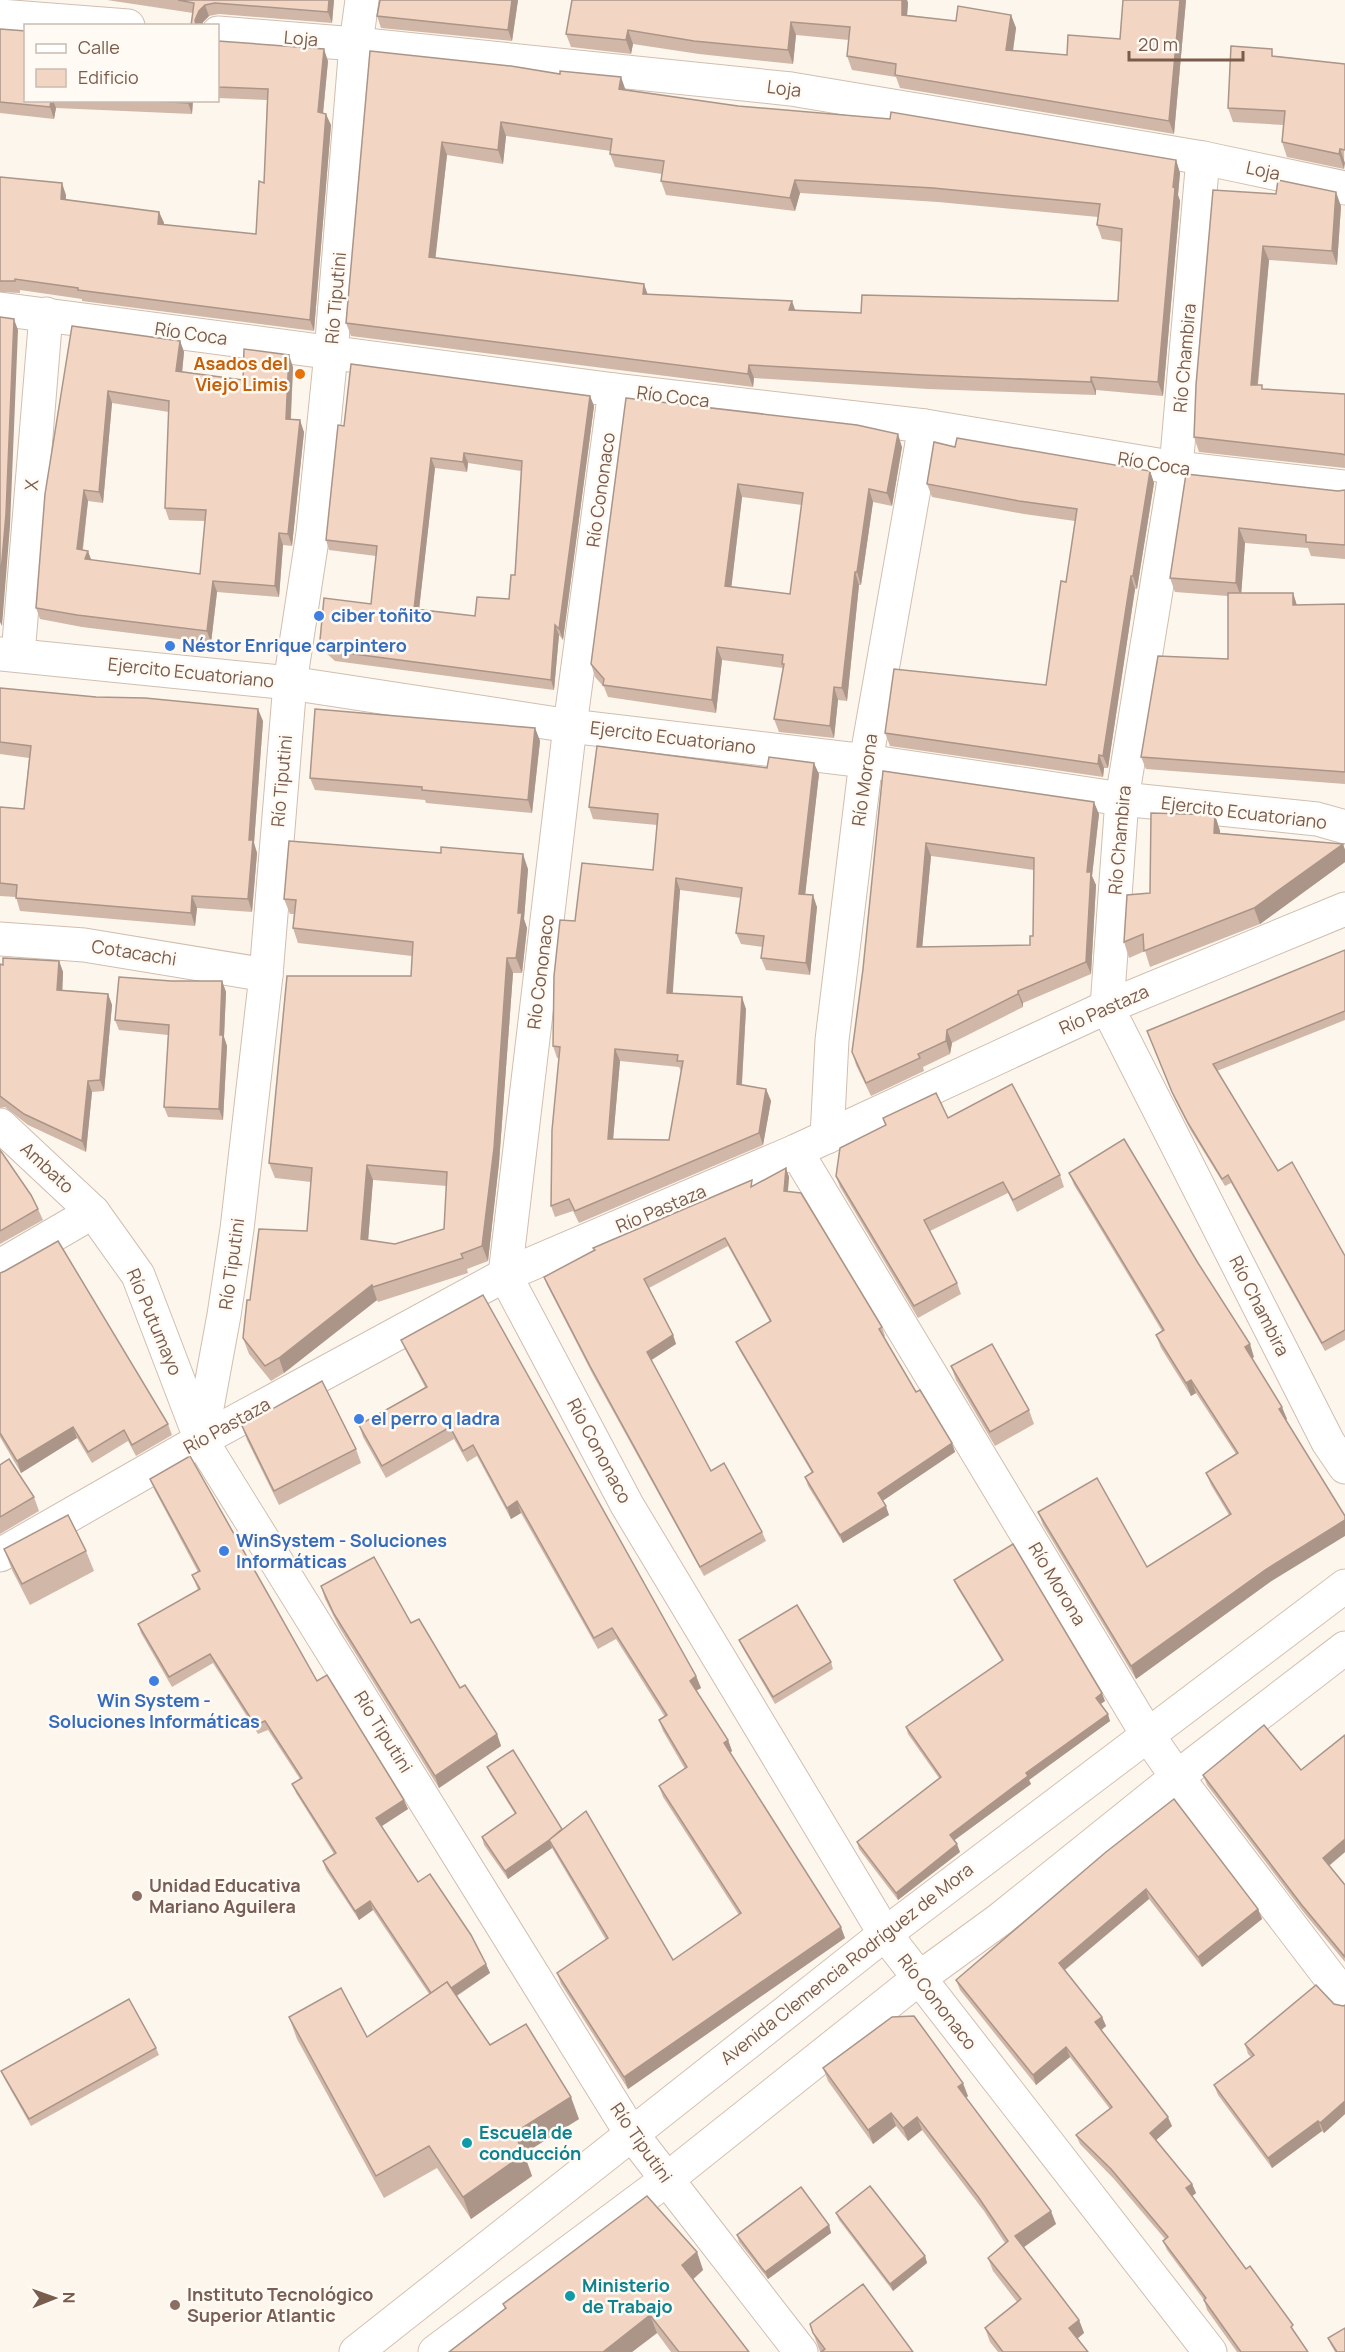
<svg xmlns="http://www.w3.org/2000/svg" width="1345" height="2352" font-family="Manrope,sans-serif">
	<style>
		.lines { fill: none; stroke-linecap: round; stroke-linejoin: round }
		.street-casing { stroke: #d1beb0; stroke-width: 35 }
		.secondary-casing { stroke: #d6c0b0; stroke-width: 35 }
		.street { stroke: #fff; stroke-width: 33 }
		.secondary { stroke: #fff; stroke-width: 33 }
		.wall { fill: #d1b7a8; fill-rule: evenodd }
		.shaded-wall { fill: #aa9588 }
		.building { fill: #f3d5c3; stroke: #aa9588; stroke-width: 1.5; fill-rule: evenodd }
		.food-dot { fill: #e8710a; stroke: #fffaf3; stroke-width: 2 }
		.shop-dot { fill: #3f7fe0; stroke: #fffaf3; stroke-width: 2 }
		.education-dot { fill: #8d6e63; stroke: #fffaf3; stroke-width: 2 }
		.culture-dot { fill: #0f9aa8; stroke: #fffaf3; stroke-width: 2 }
		.labels { text-anchor: middle; stroke-width: 5; stroke-linejoin: round; paint-order: stroke }
		.street-label { font-size: 18px; fill: #7a5c4d; stroke: #fffaf3 }
		.food-label { font-size: 18px; font-weight: bold; fill: #c56008; stroke: #fffaf3; text-anchor: end }
		.shop-label { font-size: 18px; font-weight: bold; fill: #366cbe; stroke: #fffaf3; text-anchor: start }
		.education-label { font-size: 18px; font-weight: bold; fill: #785e54; stroke: #fffaf3; text-anchor: start }
		.culture-label { font-size: 18px; font-weight: bold; fill: #0d838f; stroke: #fffaf3; text-anchor: start }
	</style>
	<rect width="100%" height="100%" fill="#fdf6ec"/>
	<g class="lines">
		<defs>
			<g id="street">
				<path d="M0 16 128 26"/>
				<path d="M218 33 356 44 791 89 1203 158 1345 188"/>
				<path d="M1203 158 1176 468 1122 799 1107 1007 1328 1442 1345 1467"/>
				<path d="M0 309 615 390 925 426 1176 468 1345 487"/>
				<path d="M615 390 570 726 505 1275 627 1505 885 1934 1210 2352"/>
				<path d="M0 654 290 683 570 726 866 761 1122 799 1317 819 1345 827"/>
				<path d="M18 655 46 314"/>
				<path d="M0 939 84 945 266 975"/>
				<path d="M0 1125 93 1212 138 1275 201 1440 631 2133 801 2352"/>
				<path d="M827 1137 832 1040 866 761 925 426"/>
				<path d="M796 1151 1147 1734 1177 1777 1345 1997"/>
				<path d="M0 1266 93 1212"/>
				<path d="M201 1440 224 1315 237 1229 266 975 290 683 313 533 331 353 356 44 362 0"/>
				<path d="M0 1555 201 1440 505 1275 796 1151 1107 1007 1345 909"/>
			</g>
			<g id="secondary">
				<path d="M356 2352 885 1934 1345 1586"/>
				<path d="M435 2352 666 2180 918 1979 999 1920 1177 1777 1345 1648"/>
			</g>
		</defs>
		<use href="#street" class="street-casing"/>
		<use href="#secondary" class="secondary-casing"/>
		<use href="#street" class="street"/>
		<use href="#secondary" class="secondary"/>
	</g>
	<g class="wall">
		<path d="M107 0H334L332 23 219 14 209 16 203 22 202 26H191L193 13Z"/>
		<path d="M380 0H518L512 41 381 28 377 16Z"/>
		<path d="M572 0H907L908 3 907 15 956 21 1011 15 1016 28 1013 51 1067 55 1120 39 1123 0H1186L1174 134 900 88 896 77 852 70 847 56 849 40 796 35 793 64 699 54 633 44 631 54 571 47 566 34Z"/>
		<path d="M0 29 26 100H193L192 114 56 108 54 119 0 113Z"/>
		<path d="M218 41 328 61 323 113 331 125 314 331 82 301V299L20 290V293L0 292V177L66 195V200L159 212 164 223 163 225 256 234 264 183 267 100 218 98Z"/>
		<path d="M370 51 560 74 625 90 738 106 1176 160 1180 173 1178 195 1180 201 1163 396 1096 390V395L928 389 754 378 753 387 351 336 346 323ZM506 136 611 151 610 154 615 167 662 174 661 181 666 195 795 211 800 193 938 202 1098 217 1097 225 1102 239 1122 242 1118 301 861 313 795 310 648 294 435 258 447 155 503 164Z"/>
		<path d="M1275 56 1345 64 1344 169 1287 157 1282 142 1283 125 1233 122 1228 108Z"/>
		<path d="M1213 190 1341 206 1337 265 1269 260 1258 385 1263 389 1345 394V468L1199 452 1194 437Z"/>
		<path d="M72 326 180 341 184 352 182 372 243 380 293 367 291 419 304 432 292 546 283 545 279 597 217 592 211 643 82 627 40 619 36 608ZM112 403 169 412 165 508 169 520 205 521 200 574 92 560 83 550 88 501 103 503Z"/>
		<path d="M590 396 594 406 563 640 559 635 554 690 335 661 324 651 320 640 371 604 376 556 329 550 326 540 344 426ZM468 463 521 471 515 575 509 599 475 616 419 609 435 468 467 472Z"/>
		<path d="M626 398 902 447 892 506 873 502 861 585H859L847 701 838 700 834 738 779 732 774 719 783 668 722 660 716 713 608 697 604 687 595 677 591 664ZM742 497 802 505 790 594 731 587Z"/>
		<path d="M955 447 1150 471 1154 483 1137 589H1135L1108 768H1104L1103 777 890 746 885 733 1046 685 1066 582 1075 521 1024 514 932 497 927 484Z"/>
		<path d="M1186 474 1338 491 1345 490V559L1311 556 1308 548 1245 543 1241 593H1293L1297 605 1345 604V784L1146 769 1141 757 1228 659V596L1175 592 1170 578Z"/>
		<path d="M0 688 263 721 254 843 257 853 252 912 197 908 195 926 20 911 16 897 0 896V807L24 809 29 758 0 754Z"/>
		<path d="M535 728 540 741 532 813 426 803 425 800 315 790 310 778Z"/>
		<path d="M767 768 819 774 805 894 817 907 810 975 766 970 761 958 763 947 741 944 736 933 741 898 680 890 672 993 746 1009 742 1085 766 1089 771 1101 763 1145 579 1223 573 1211 555 1217 551 1206 559 1058H557L553 1046 575 921 653 870 657 825 593 819 589 807ZM620 1061 679 1067 681 1071 669 1140H613Z"/>
		<path d="M883 771 1099 814 1092 876 1096 885 1091 974 1023 1003V1007L952 1043 950 1054 923 1067 924 1071 871 1096 856 1065 852 1052 863 969ZM931 856 1034 870 1033 936 1030 945 922 947Z"/>
		<path d="M1215 815 1220 831V833L1343 844 1345 850V862L1260 924 1150 967 1145 951 1129 958 1124 942 1150 893Z"/>
		<path d="M528 869 524 919 527 928 522 973H513L499 1163 488 1261 467 1269 468 1273 378 1302 377 1300 284 1373 271 1381 249 1354 243 1338 250 1300 307 1231 311 1182 275 1178 269 1163 411 976 412 956 298 943 293 928 294 914H290L284 899ZM373 1180 447 1186 444 1229 395 1244 368 1240Z"/>
		<path d="M1345 950V1020L1217 1071 1278 1171 1345 1256V1340L1325 1351 1231 1183 1225 1186 1191 1131 1175 1100 1147 1031Z"/>
		<path d="M59 961 63 972 62 990 108 994 112 1005 104 1091 92 1092 86 1152 28 1125 5 1107 0 1108V964L3 965Z"/>
		<path d="M171 981H222L226 992 224 1037 227 1046 223 1120 168 1117 164 1107 168 1035 119 1030 115 1020Z"/>
		<path d="M883 1118H948L1060 1175 1064 1187 1017 1212 1008 1193 930 1231 957 1283 961 1294 918 1318 840 1187 836 1176 885 1125Z"/>
		<path d="M0 1150 38 1209 43 1220 0 1244Z"/>
		<path d="M786 1168 789 1177 788 1191 882 1327 885 1336 884 1337 916 1392 952 1443 955 1452 882 1501 889 1515 843 1543 808 1486 805 1477 812 1473 740 1351 736 1342 770 1322 728 1246 649 1288 673 1335 676 1344 651 1360 711 1471 762 1532 766 1541 704 1576 593 1375 547 1285 544 1277 754 1185Z"/>
		<path d="M1069 1173 1254 1357 1252 1358 1287 1419 1286 1420 1270 1582 1136 1679 1043 1525 1038 1512 1147 1567 1229 1515 1211 1485 1206 1473 1236 1454 1196 1393 1191 1396 1161 1348 1156 1335 1162 1331 1074 1185Z"/>
		<path d="M0 1273 168 1424 172 1435 136 1456 128 1441 92 1463 77 1438 21 1473 0 1437Z"/>
		<path d="M401 1340 696 1676 701 1688 696 1690 728 1740 732 1751 730 1753 845 1938 628 2089 561 1984 557 1973 606 1940 552 1848 508 1879 484 1845 482 1837 515 1814 490 1774 487 1767 562 1829 673 1960 739 1915 663 1797 659 1786 685 1769 663 1731 659 1720 665 1717 616 1639 598 1649 521 1513 511 1519 477 1456 467 1462 454 1439 386 1478 363 1437 359 1425 425 1387 406 1351Z"/>
		<path d="M951 1366 1029 1410 1034 1424 995 1446 956 1380Z"/>
		<path d="M242 1426 356 1449 361 1463 279 1505 247 1440Z"/>
		<path d="M0 1465 34 1497 39 1511 0 1534Z"/>
		<path d="M150 1479 317 1681 408 1809 381 1826 418 1882 486 1964 490 1973 457 1996 490 2045 579 2119 524 2153 532 2176 471 2219 437 2168 384 2198 297 2039 289 2017 367 2037 429 1994 373 1910 359 1920 326 1870 323 1861 334 1854 296 1793 292 1784 300 1779 268 1730 258 1734 213 1663 172 1687 141 1633 138 1624 198 1590 192 1575 198 1572 154 1489Z"/>
		<path d="M4 1549 86 1551 94 1571 30 1605 12 1570Z"/>
		<path d="M954 1580 1105 1701 1101 1704 1110 1721 1029 1780 1031 1784 954 1840 960 1852 898 1900 859 1849 857 1842 939 1778 908 1734 906 1727 1002 1661 957 1587Z"/>
		<path d="M321 1586 460 1688 497 1734 501 1746 439 1788 339 1627 325 1599Z"/>
		<path d="M739 1640 831 1662 833 1669 775 1704 742 1647Z"/>
		<path d="M1345 1735V1852L1329 1866 1345 1885V1962L1305 1914 1207 1785 1203 1775 1301 1770Z"/>
		<path d="M1106 1852 1258 1909 1262 1919 1202 1967 1149 1899 1065 1970 1102 2017 1106 2026 1101 2030 1172 2126 1156 2140 1192 2184 1196 2193 1192 2196 1246 2269 1296 2334 1308 2352H1237L1207 2310 1204 2300 1167 2250 1163 2241 1165 2239 1114 2179 1080 2144 1076 2135 1110 2109 1070 2057 1036 2085 960 1990 956 1980Z"/>
		<path d="M1334 2004 1343 2006 1345 2005V2114L1324 2133 1322 2131 1272 2168 1218 2095 1214 2085 1251 2057 1248 2054 1245 2044Z"/>
		<path d="M156 2048 159 2055 31 2126 4 2078 1 2071Z"/>
		<path d="M823 2068 968 2096 966 2098 1056 2224 1023 2247 1079 2320 1084 2333 1077 2339 1088 2352H998L990 2342 985 2328 1017 2302 993 2271 988 2258 1005 2243 984 2211 922 2130 908 2141 896 2126 873 2144 828 2081Z"/>
		<path d="M836 2213 925 2256 927 2263 893 2291 839 2220Z"/>
		<path d="M829 2225 831 2233 768 2279 739 2242 737 2235Z"/>
		<path d="M697 2252 703 2270 693 2279 749 2352H671L657 2333 632 2352H449L505 2309 503 2304Z"/>
		<path d="M810 2324 913 2352H820Z"/>
		<path d="M1328 2338 1345 2352H1335L1331 2345Z"/>
	</g>
	<g class="shaded-wall">
		<path d="M329 0H334L332 23 328 12Z"/>
		<path d="M512 0H518L512 41 508 30Z"/>
		<path d="M902 0H907L908 3 906 28 902 15Z"/>
		<path d="M1180 0H1186L1174 134 1169 121Z"/>
		<path d="M205 5 209 16 203 22 202 26H196L195 20 199 11Z"/>
		<path d="M1011 15 1016 28 1011 64 1006 50Z"/>
		<path d="M791 22 796 35 793 64 788 50Z"/>
		<path d="M628 30 633 44 631 54 626 40Z"/>
		<path d="M324 49 328 61 322 124 318 112Z"/>
		<path d="M621 77 626 91 619 89Z"/>
		<path d="M51 100H53L56 108 54 119 50 107Z"/>
		<path d="M188 100H193L192 114 188 103Z"/>
		<path d="M326 114 331 125 314 331 310 320Z"/>
		<path d="M501 122 506 136 503 164 498 150Z"/>
		<path d="M442 142 447 155 434 271 429 257Z"/>
		<path d="M1340 149 1345 163 1344 169 1339 154Z"/>
		<path d="M1176 160 1180 173 1178 195 1180 201 1163 396 1158 382Z"/>
		<path d="M795 180 800 193 795 211 790 198Z"/>
		<path d="M62 183 66 195 65 211 61 199Z"/>
		<path d="M1336 192 1341 206 1337 265 1332 251Z"/>
		<path d="M159 212 164 223 162 236 158 224Z"/>
		<path d="M1263 246 1269 260 1256 400 1251 385Z"/>
		<path d="M644 284 649 298 643 294Z"/>
		<path d="M792 301 797 315 789 310Z"/>
		<path d="M14 319 18 330 10 526 2 626 0 622V583Z"/>
		<path d="M180 341 184 352 181 383 176 371Z"/>
		<path d="M289 355 293 367 290 430 286 419Z"/>
		<path d="M749 365 754 378 753 387 748 374Z"/>
		<path d="M1091 377 1096 390V395L1091 382Z"/>
		<path d="M108 391 112 403 103 503 99 492Z"/>
		<path d="M590 396 594 406 563 640 559 629Z"/>
		<path d="M300 420 304 432 292 546 288 534Z"/>
		<path d="M898 434 902 447 892 506 887 493Z"/>
		<path d="M464 453 468 463 467 472 463 462Z"/>
		<path d="M431 458 435 468 418 619 414 609Z"/>
		<path d="M1150 471 1154 483 1137 589 1133 576Z"/>
		<path d="M738 484 742 497 730 599 725 586Z"/>
		<path d="M869 489 873 502 861 585 857 572Z"/>
		<path d="M84 490 88 501 81 561 77 549Z"/>
		<path d="M1239 528 1245 543 1241 597 1236 583Z"/>
		<path d="M279 533 283 545 279 597 275 586Z"/>
		<path d="M88 551 92 562 85 559Z"/>
		<path d="M855 572 859 585 847 701 842 688Z"/>
		<path d="M1131 576 1135 589 1108 768 1103 756Z"/>
		<path d="M213 581 217 592 211 643 207 631Z"/>
		<path d="M1293 593 1297 606 1293 605Z"/>
		<path d="M555 625 559 635 554 690 551 680Z"/>
		<path d="M717 647 722 660 716 713 712 700Z"/>
		<path d="M834 687 838 700 834 738 830 726Z"/>
		<path d="M258 709 263 721 254 843 257 853 252 912 248 899 249 840Z"/>
		<path d="M535 728 540 741 532 813 528 800Z"/>
		<path d="M1099 755 1104 768 1103 777 1098 764Z"/>
		<path d="M814 763 819 774 804 905 799 894Z"/>
		<path d="M1094 802 1099 814 1092 876 1096 885 1091 974 1086 962 1087 872Z"/>
		<path d="M1215 815 1220 831V849L1214 833Z"/>
		<path d="M926 843 931 856 921 960 917 947Z"/>
		<path d="M1343 844 1345 850V862L1260 924 1254 908Z"/>
		<path d="M523 854 528 869 524 919 527 928 522 973 516 958 518 913Z"/>
		<path d="M676 878 680 890 672 1004 667 993Z"/>
		<path d="M813 895 817 907 810 975 806 963Z"/>
		<path d="M192 896 197 908 195 926 191 913Z"/>
		<path d="M507 958 513 973 499 1163 488 1261 482 1246Z"/>
		<path d="M59 961 63 972 62 1001 57 990Z"/>
		<path d="M222 981 226 992 224 1037 227 1046 223 1120 219 1109 220 1035Z"/>
		<path d="M1018 991 1023 1003V1007L1018 994Z"/>
		<path d="M108 994 112 1005 104 1091 100 1080Z"/>
		<path d="M742 997 746 1009 741 1096 737 1084Z"/>
		<path d="M947 1030 952 1043 950 1054 946 1041Z"/>
		<path d="M615 1049 620 1061 612 1151 608 1139Z"/>
		<path d="M88 1081 92 1092 86 1152 82 1141Z"/>
		<path d="M766 1089 771 1101 763 1145 759 1133Z"/>
		<path d="M367 1165 373 1180 367 1254 361 1239Z"/>
		<path d="M786 1168 789 1177 787 1200 784 1191Z"/>
		<path d="M372 1285 377 1300 284 1373 279 1358Z"/>
		<path d="M673 1335 676 1344 650 1361 647 1352Z"/>
		<path d="M1250 1344 1254 1357 1249 1360 1245 1347Z"/>
		<path d="M1191 1380 1196 1393 1191 1396 1186 1383Z"/>
		<path d="M1282 1407 1287 1419 1283 1422 1279 1409Z"/>
		<path d="M73 1427 77 1438 21 1473 17 1461Z"/>
		<path d="M952 1443 955 1452 881 1502 878 1493Z"/>
		<path d="M517 1501 521 1513 511 1519 507 1508Z"/>
		<path d="M886 1506 889 1515 843 1543 840 1535Z"/>
		<path d="M1345 1520V1536L1270 1582 1136 1679 1131 1666 1265 1570Z"/>
		<path d="M696 1676 701 1688 694 1692 690 1681Z"/>
		<path d="M1102 1693 1105 1701 1099 1705 1096 1698Z"/>
		<path d="M1108 1714 1110 1721 1029 1780 1031 1784 952 1842 950 1835 1026 1773Z"/>
		<path d="M497 1734 501 1746 439 1788 435 1776Z"/>
		<path d="M728 1740 732 1751 728 1754 724 1743Z"/>
		<path d="M404 1800 408 1809 379 1828 376 1818Z"/>
		<path d="M1345 1839V1852L1326 1868 1323 1858Z"/>
		<path d="M549 1840 552 1848 508 1879 505 1871Z"/>
		<path d="M957 1844 960 1852 898 1900 896 1893Z"/>
		<path d="M1146 1889 1149 1899 1062 1972 1059 1963Z"/>
		<path d="M370 1901 373 1910 359 1920 355 1911Z"/>
		<path d="M1258 1909 1262 1919 1202 1967 1198 1957Z"/>
		<path d="M841 1927 845 1938 628 2089 624 2077Z"/>
		<path d="M486 1964 490 1973 438 2008 435 1999Z"/>
		<path d="M1102 2017 1106 2026 1099 2032 1095 2022Z"/>
		<path d="M1066 2047 1070 2057 1036 2085 1033 2075Z"/>
		<path d="M963 2083 968 2096 963 2100 958 2087Z"/>
		<path d="M571 2097 579 2119 522 2155 514 2133Z"/>
		<path d="M1345 2101V2114L1324 2133 1320 2123Z"/>
		<path d="M891 2113 896 2126 873 2144 868 2130Z"/>
		<path d="M917 2117 922 2130 908 2141 903 2128Z"/>
		<path d="M1168 2117 1172 2126 1154 2142 1150 2133Z"/>
		<path d="M1318 2121 1322 2131 1272 2168 1268 2158Z"/>
		<path d="M524 2154 532 2176 471 2219 463 2197Z"/>
		<path d="M1192 2184 1196 2193 1190 2198 1186 2188Z"/>
		<path d="M1051 2211 1056 2224 1020 2250 1015 2236Z"/>
		<path d="M829 2225 831 2233 768 2279 765 2272Z"/>
		<path d="M697 2252 703 2270 689 2283 682 2265Z"/>
		<path d="M925 2256 927 2263 893 2291 890 2284Z"/>
		<path d="M650 2315 657 2333 632 2352H603Z"/>
		<path d="M1079 2320 1084 2333 1073 2342 1069 2328Z"/>
	</g>
	<g class="building">
		<path d="M178 0H329L328 12 215 3 205 5 199 11 195 20 196 26H191L194 3Z"/>
		<path d="M380 0H512L508 30 377 16Z"/>
		<path d="M572 0H902V15L956 21 958 6 1011 15 1006 50 1067 55 1068 35 1120 39 1123 0H1180L1169 121 895 75 896 64 847 56 850 27 791 22 788 50 694 41 628 30 626 40 566 34Z"/>
		<path d="M0 29 26 31V100H51L50 107 0 102Z"/>
		<path d="M218 41 324 49 318 112 326 114 310 320 78 290V288L15 279V281H0V177L62 183 61 199 159 212 158 224 256 234 259 181 264 183 268 89 218 87Z"/>
		<path d="M1231 46 1272 49V56L1345 64V150L1340 149 1339 154 1282 142 1285 111 1228 108Z"/>
		<path d="M370 51 511 66 560 74V71L621 77 619 89 738 106 890 119 891 112 1176 160 1173 187 1175 188 1158 382 1091 377V382L923 375 749 365 748 374 346 323ZM501 122 612 139 610 154 664 161 661 181 790 198 795 180 933 188 1100 204 1097 225 1122 229 1118 301 862 295 861 313 789 310 792 301 643 294 644 284 429 257 442 142 498 150Z"/>
		<path d="M134 100H188V103Z"/>
		<path d="M1278 180 1336 192 1332 251 1263 246 1251 385H1262V389L1345 394V455L1342 454 1194 437 1196 385 1213 190 1276 194Z"/>
		<path d="M0 317 14 319 6 514 0 583Z"/>
		<path d="M72 326 180 341 176 371 243 380 244 349 289 355 286 419 300 420 288 534 279 533 275 586 213 581 207 631 77 615 36 608 45 494ZM108 391 169 401 165 508 206 510 200 574 85 559 88 551 77 549 84 490 99 492Z"/>
		<path d="M351 364 590 396 559 629 555 625 551 680 331 651 320 640 324 598 371 604 377 546 326 540 338 425 344 426ZM464 453 522 461 515 575H511L509 599 477 597 475 616 414 609 431 458 463 462Z"/>
		<path d="M626 398 857 425 898 434 887 493 869 489 857 572H855L842 688 834 687 830 726 774 719 784 664H782L783 655 717 647 712 700 603 685 604 679 591 664ZM738 484 803 493 790 594 725 586Z"/>
		<path d="M957 438 1150 471 1133 576H1131L1103 756 1099 755 1098 764 885 733 894 669 1046 685 1061 581 1066 582 1077 509 1019 501 927 484 934 442 955 447Z"/>
		<path d="M1186 474 1338 491 1345 490V545L1306 542V535L1239 528 1236 583 1170 578Z"/>
		<path d="M1228 593H1293V605L1345 604V772L1141 757 1158 656 1228 659Z"/>
		<path d="M0 688 96 697 145 698 258 709 249 840H253L248 899 192 896 191 913 16 898 17 885 0 883V807L24 809 31 746 0 742Z"/>
		<path d="M315 709 535 728 528 800 422 790V787L310 778Z"/>
		<path d="M597 746 767 768 769 757 814 763 799 894 813 895 806 963 761 958 764 936 736 933 742 888 676 878 667 993 742 997 737 1084 766 1089 759 1133 575 1211 569 1199 551 1206 552 1130 560 1047 553 1046 554 976 560 920 575 921 582 863 653 870 658 814 589 807ZM615 1049 678 1055 677 1061H683L669 1140 608 1139Z"/>
		<path d="M883 771 1094 802 1087 872H1091L1086 962 1018 991V994L947 1030 946 1041 918 1054 920 1058 866 1083 852 1052 863 969ZM926 843 1034 858 1033 936H1030V945L917 947Z"/>
		<path d="M1151 813 1215 815 1214 833 1343 844 1254 908 1144 951 1143 934 1124 942 1127 895 1150 893Z"/>
		<path d="M289 841 441 853V847L523 854 518 913H522L516 958H507L494 1148 482 1246 461 1254 463 1258 373 1287 372 1285 279 1358 265 1366 243 1338 247 1300H250L259 1229 307 1231 312 1168 269 1163 287 976H411L413 942 293 928 296 900 284 899ZM367 1165 447 1172 444 1229 395 1244 361 1239Z"/>
		<path d="M1345 950V1011L1213 1064 1278 1171 1292 1162 1345 1256V1330L1322 1343 1228 1175 1222 1179 1188 1123 1172 1092 1147 1031Z"/>
		<path d="M3 958 59 961 57 990 108 994 100 1080 88 1081 82 1141 24 1114 0 1096V964L3 965Z"/>
		<path d="M119 977 171 981H222L220 1035H223L219 1109 164 1107 169 1025 115 1020Z"/>
		<path d="M1012 1084 1060 1175 1013 1200 1003 1182 924 1220 957 1283 914 1306 836 1176 840 1148 886 1125 883 1118 936 1093 948 1118Z"/>
		<path d="M1124 1139 1198 1263 1250 1344 1245 1347 1282 1407 1279 1409 1345 1516V1520L1265 1570 1131 1666 1038 1512 1097 1478 1147 1567 1231 1514 1206 1473 1238 1453 1191 1380 1186 1383 1156 1335 1164 1330 1069 1173Z"/>
		<path d="M0 1150 31 1195 38 1209 0 1231Z"/>
		<path d="M786 1168 784 1191 801 1193 882 1327 879 1329 916 1392 920 1390 952 1443 878 1493 886 1506 840 1535 805 1477 813 1472 736 1342 771 1321 725 1238 644 1279 673 1335 647 1352 711 1471 724 1463 762 1532 700 1567 590 1366 544 1277 595 1250 593 1248 752 1180 751 1187Z"/>
		<path d="M58 1241 168 1424 132 1445 124 1430 88 1452 73 1427 17 1461 0 1433V1273L5 1271Z"/>
		<path d="M483 1295 696 1676 690 1681 728 1740 724 1743 841 1927 624 2077 557 1973 608 1938 549 1840 586 1811 673 1960 741 1913 659 1786 687 1767 659 1720 667 1715 612 1628 594 1638 517 1501 507 1508 473 1445 463 1451 450 1427 382 1466 359 1425 427 1387 401 1340Z"/>
		<path d="M992 1344 1029 1410 990 1432 951 1366Z"/>
		<path d="M322 1381 356 1449 274 1491 242 1426Z"/>
		<path d="M190 1456 317 1681 327 1675 404 1800 376 1818 418 1882 430 1874 471 1935 486 1964 451 1988 447 1982 431 1993 370 1901 355 1911 323 1861 336 1853 292 1784 302 1778 265 1721 255 1725 210 1654 169 1677 138 1624 200 1589 192 1575 200 1571 150 1479Z"/>
		<path d="M9 1459 34 1497 0 1517V1465Z"/>
		<path d="M68 1515 86 1551 22 1584 4 1549Z"/>
		<path d="M1013 1544 1102 1693 1096 1698 1108 1714 1026 1773 1028 1776 950 1835 957 1844 896 1893 857 1842 941 1777 906 1727 1003 1660 954 1580Z"/>
		<path d="M374 1557 411 1623 419 1619 460 1688 465 1685 497 1734 435 1776 334 1614 321 1586Z"/>
		<path d="M797 1605 831 1662 773 1697 739 1640Z"/>
		<path d="M1264 1725 1301 1770 1345 1735V1839L1323 1858 1345 1885V1957L1301 1904 1203 1775Z"/>
		<path d="M513 1750 562 1829 549 1840 505 1871 482 1837 516 1813 487 1767Z"/>
		<path d="M1174 1799 1258 1909 1198 1957 1146 1889 1059 1963 1102 2017 1095 2022 1168 2117 1150 2133 1192 2184 1186 2188 1246 2269 1250 2266 1293 2325 1291 2327 1308 2352H1241L1204 2300 1206 2298 1163 2241 1168 2237 1111 2169 1076 2135 1112 2107 1066 2047 1033 2075 956 1980 1106 1852Z"/>
		<path d="M447 1982 490 2045 526 2024 571 2097 514 2133 524 2154 463 2197 429 2146 376 2176 289 2017 341 1988 367 2037Z"/>
		<path d="M1316 1985 1334 2004 1343 2006 1345 2005V2101L1320 2123 1318 2121 1268 2158 1214 2085 1254 2055 1245 2044Z"/>
		<path d="M129 1999 156 2048 29 2119 1 2071Z"/>
		<path d="M914 2016 963 2083 958 2087 1051 2211 1015 2236 1079 2320 1069 2328 1088 2352H1003L985 2328 1021 2299 988 2258 1008 2241 979 2198 917 2117 903 2128 891 2113 868 2130 823 2068 892 2017Z"/>
		<path d="M870 2186 925 2256 890 2284 836 2213Z"/>
		<path d="M801 2187 829 2225 765 2272 737 2235Z"/>
		<path d="M647 2196 697 2252 682 2265 749 2352H679L650 2315 603 2352H449L506 2308 503 2304Z"/>
		<path d="M863 2284 913 2352H821L825 2349 813 2333 810 2324Z"/>
		<path d="M1345 2328V2352H1337L1328 2338Z"/>
	</g>
	<circle class="food-dot" cx="300" cy="374" r="6"/>
	<g class="shop-dot">
		<circle cx="319" cy="616" r="6"/>
		<circle cx="170" cy="646" r="6"/>
		<circle cx="359" cy="1419" r="6"/>
		<circle cx="224" cy="1551" r="6"/>
		<circle cx="154" cy="1681" r="6"/>
	</g>
	<g class="education-dot">
		<circle cx="137" cy="1896" r="6"/>
		<circle cx="175" cy="2305" r="6"/>
	</g>
	<g class="culture-dot">
		<circle cx="467" cy="2143" r="6"/>
		<circle cx="570" cy="2296" r="6"/>
	</g>
	<g class="labels">
		<g class="street-label">
			<text transform="translate(301 39) rotate(5)" y="6">Loja</text>
			<text transform="translate(784 89) rotate(7)" y="6">Loja</text>
			<text transform="translate(1263 171) rotate(12)" y="6">Loja</text>
			<text transform="translate(336 298) rotate(-85)" y="6">Río Tiputini</text>
			<text transform="translate(191 334) rotate(8)" y="6">Río Coca</text>
			<text transform="translate(1185 358) rotate(-85)" y="6">Río Chambira</text>
			<text transform="translate(673 397) rotate(7)" y="6">Río Coca</text>
			<text transform="translate(1154 464) rotate(9)" y="6">Río Coca</text>
			<text transform="translate(32 485) rotate(-85)" y="6">X</text>
			<text transform="translate(601 490) rotate(-82)" y="6">Río Cononaco</text>
			<text transform="translate(191 673) rotate(6)" y="6">Ejercito Ecuatoriano</text>
			<text transform="translate(673 738) rotate(7)" y="6">Ejercito Ecuatoriano</text>
			<text transform="translate(865 780) rotate(-82)" y="6">Río Morona</text>
			<text transform="translate(282 781) rotate(-85)" y="6">Río Tiputini</text>
			<text transform="translate(1244 813) rotate(7)" y="6">Ejercito Ecuatoriano</text>
			<text transform="translate(1120 840) rotate(-85)" y="6">Río Chambira</text>
			<text transform="translate(134 953) rotate(9)" y="6">Cotacachi</text>
			<text transform="translate(541 972) rotate(-83)" y="6">Río Cononaco</text>
			<text transform="translate(1104 1010) rotate(-24)" y="6">Río Pastaza</text>
			<text transform="translate(47 1168) rotate(43)" y="6">Ambato</text>
			<text transform="translate(661 1209) rotate(-23)" y="6">Río Pastaza</text>
			<text transform="translate(232 1264) rotate(-82)" y="6">Río Tiputini</text>
			<text transform="translate(1259 1306) rotate(63)" y="6">Río Chambira</text>
			<text transform="translate(154 1322) rotate(67)" y="6">Río Putumayo</text>
			<text transform="translate(227 1426) rotate(-29)" y="6">Río Pastaza</text>
			<text transform="translate(599 1451) rotate(62)" y="6">Río Cononaco</text>
			<text transform="translate(1057 1584) rotate(59)" y="6">Río Morona</text>
			<text transform="translate(383 1732) rotate(58)" y="6">Río Tiputini</text>
			<text transform="translate(847 1964) rotate(-38)" y="6">Avenida Clemencia Rodríguez de Mora</text>
			<text transform="translate(937 2002) rotate(52)" y="6">Río Cononaco</text>
			<text transform="translate(641 2143) rotate(55)" y="6">Río Tiputini</text>
		</g>
		<g class="food-label">
			<text x="288" y="370">Asados del<tspan x="288" dy="21">Viejo Limis</tspan></text>
		</g>
		<g class="shop-label">
			<text x="331" y="622">ciber toñito</text>
			<text x="182" y="652">Néstor Enrique carpintero</text>
			<text x="371" y="1425">el perro q ladra</text>
			<text x="236" y="1547">WinSystem - Soluciones<tspan x="236" dy="21">Informáticas</tspan></text>
			<text x="154" y="1707" text-anchor="middle">Win System -<tspan x="154" dy="21">Soluciones Informáticas</tspan></text>
		</g>
		<g class="education-label">
			<text x="149" y="1892">Unidad Educativa<tspan x="149" dy="21">Mariano Aguilera</tspan></text>
			<text x="187" y="2301">Instituto Tecnológico<tspan x="187" dy="21">Superior Atlantic</tspan></text>
		</g>
		<g class="culture-label">
			<text x="479" y="2139">Escuela de<tspan x="479" dy="21">conducción</tspan></text>
			<text x="582" y="2292">Ministerio<tspan x="582" dy="21">de Trabajo</tspan></text>
		</g>
	</g>
	<rect x="24" y="24" width="195" height="78" fill="#fffaf3" stroke="#cabbb1" stroke-width="1.5"/>
	<rect x="36" y="44" width="30" height="9" fill="#ffffff" stroke="#cabbb1" stroke-width="1.5"/>
	<text x="78" y="54" font-size="18" fill="#7a5c4d">Calle</text>
	<rect x="36" y="69" width="30" height="18" fill="#f3d5c3" stroke="#cabbb1" stroke-width="1.5"/>
	<text x="78" y="84" font-size="18" fill="#7a5c4d">Edificio</text>
	<g transform="translate(54 2298) rotate(89)" stroke="#fffaf3" stroke-width="4.5" paint-order="stroke">
	<path d="M0-4.5L10 22L0 15L-10 22Z" fill="#7a5c4d"/>
	<text y="-9" font-size="16" font-weight="bold" text-anchor="middle" fill="#7a5c4d">N</text>
	</g>
	<path d="M1129 51v9h114v-9" fill="none" stroke="#7a5c4d" stroke-width="3"/>
	<text x="1138" y="51" font-size="18" fill="#7a5c4d" stroke="#fffaf3" stroke-width="4.5" paint-order="stroke">20 m</text>
</svg>
